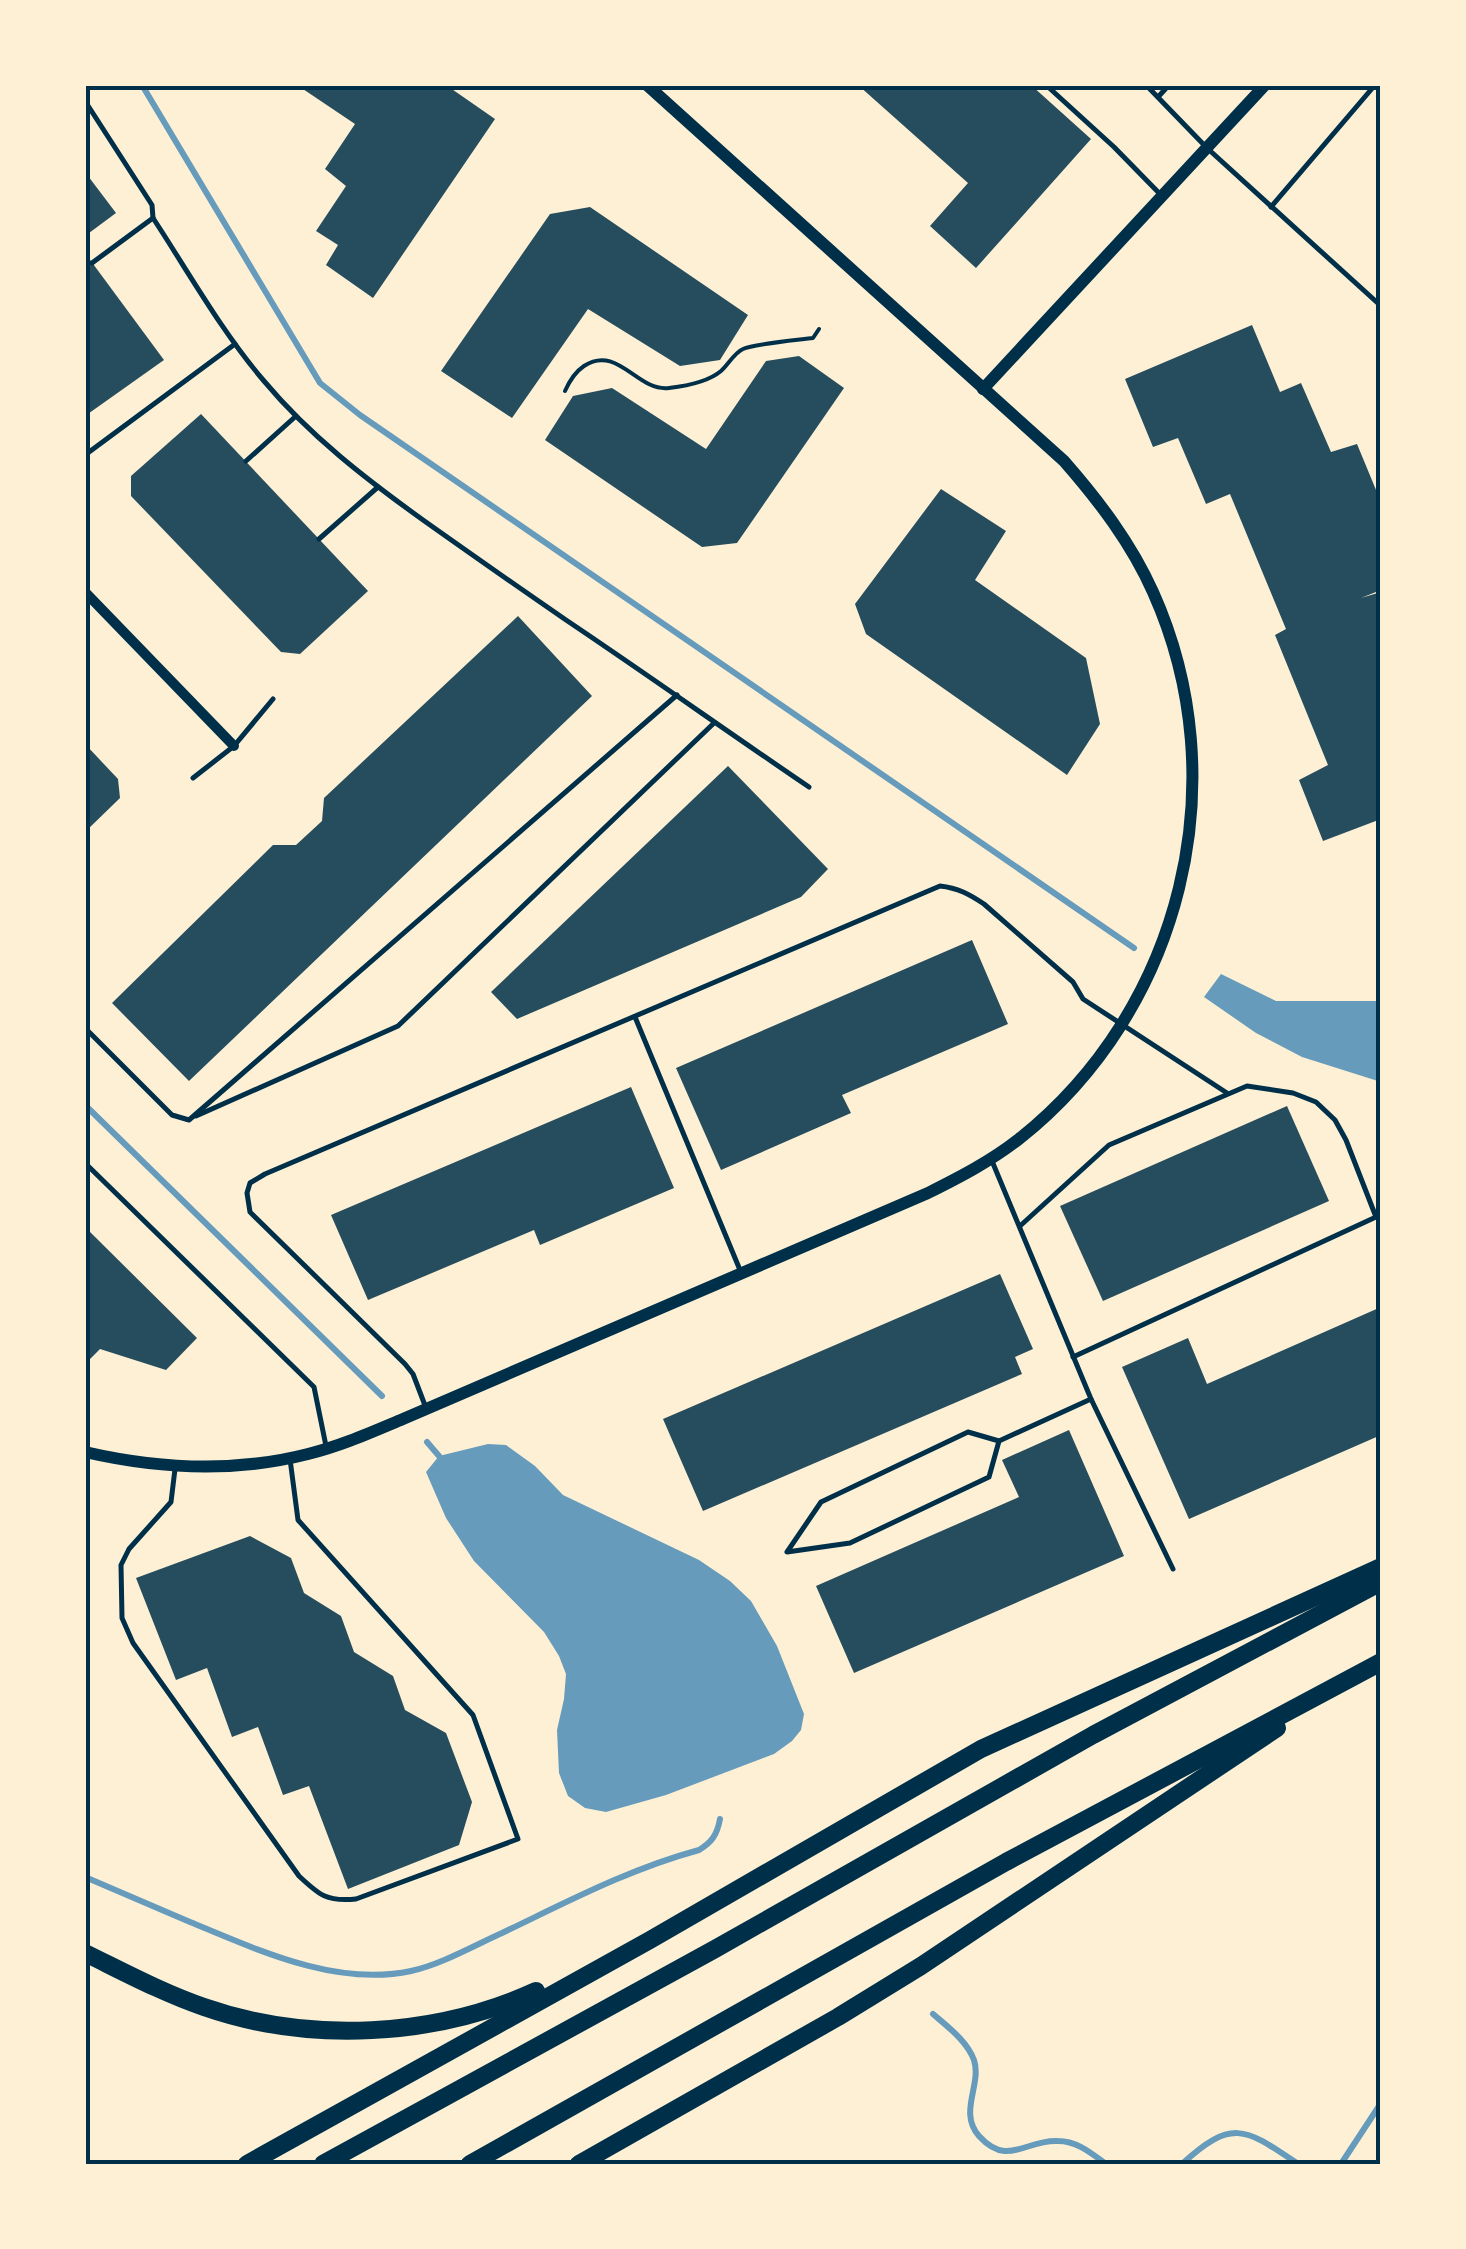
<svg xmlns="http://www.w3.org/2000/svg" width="1466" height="2249" font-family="'Noto Sans',sans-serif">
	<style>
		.water { fill: #669bbc }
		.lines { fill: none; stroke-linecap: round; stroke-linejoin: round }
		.stream { stroke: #669bbc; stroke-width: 6 }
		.building { fill: #264d5e }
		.path { stroke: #003049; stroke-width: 4 }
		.service { stroke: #003049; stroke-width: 5 }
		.minor { stroke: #003049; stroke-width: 10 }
		.tertiary { stroke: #003049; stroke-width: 12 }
		.motorway { stroke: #003049; stroke-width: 18 }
		.neatline { fill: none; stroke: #003049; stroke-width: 4 }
	</style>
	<rect width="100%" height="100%" fill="#fdf0d5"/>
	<g class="water">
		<path d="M1221 974 1276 1001H1381V1082L1302 1057 1256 1033 1204 997Z"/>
		<path d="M488 1444 506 1445 535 1466 563 1495 699 1560 730 1581 751 1601 777 1646 804 1714 801 1730 792 1741 774 1754 666 1795 606 1812 585 1808 568 1796 559 1773 557 1730 564 1699 566 1674 559 1656 544 1632 474 1561 446 1518 426 1472 439 1456Z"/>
	</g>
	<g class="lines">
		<g class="stream">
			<path d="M142 85 320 383 360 415 1134 948"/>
			<path d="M85 1105 382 1396"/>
			<path d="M427 1442 439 1456"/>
			<path d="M85 1877C120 1892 155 1907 190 1922 258 1950 336 1987 411 1971 442 1964 473 1946 502 1933 567 1902 629 1869 699 1850 712 1842 717 1835 720 1819"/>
			<path d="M933 2014C948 2027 967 2041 974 2060 982 2085 958 2112 979 2136 1008 2168 1026 2139 1058 2141 1077 2141 1091 2153 1106 2164"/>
			<path d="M1182 2164C1233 2117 1246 2129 1298 2164"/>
			<path d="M1341 2164 1381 2103"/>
		</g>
	</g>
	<g class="building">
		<path d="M297 85H446L495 119 373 298 326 265 338 245 316 231 346 186 325 169 355 124Z"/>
		<path d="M858 85H1031L1091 139 976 268 930 226 968 183Z"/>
		<path d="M85 172 116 213 85 236Z"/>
		<path d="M590 207 748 315 720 360 680 366 588 309 512 418 441 371 550 214Z"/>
		<path d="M85 253 164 360 85 416Z"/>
		<path d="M1252 325 1280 392 1301 383 1331 452 1357 444 1381 502V590L1361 598 1381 592V819L1323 841 1299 780 1328 765 1275 635 1286 629 1230 494 1206 504 1178 438 1153 447 1125 379Z"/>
		<path d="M799 356 844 388 737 543 702 547 545 440 573 396 612 388 706 449 766 361Z"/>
		<path d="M201 414 368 591 300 654 281 652 131 496V476Z"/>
		<path d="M941 489 1006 531 975 580 1086 658 1100 724 1067 775 866 634 855 604Z"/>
		<path d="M518 616 592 696 189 1081 112 1003 273 845H296L322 821 324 798Z"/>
		<path d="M85 744 118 779 120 798 85 832Z"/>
		<path d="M728 766 828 869 801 897 517 1019 491 992Z"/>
		<path d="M972 940 1008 1024 842 1095 851 1113 721 1170 676 1068Z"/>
		<path d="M631 1087 674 1188 540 1245 534 1230 368 1300 331 1215Z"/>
		<path d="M1287 1106 1329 1201 1103 1301 1060 1206Z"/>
		<path d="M85 1227 197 1338 166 1370 100 1349 90 1359 85 1354Z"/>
		<path d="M1000 1274 1033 1349 1015 1357 1022 1374 703 1511 663 1419Z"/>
		<path d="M1381 1307V1435L1189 1519 1122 1367 1188 1338 1207 1384Z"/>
		<path d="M1069 1430 1124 1556 854 1673 816 1586 1019 1497 1002 1460Z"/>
		<path d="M250 1536 291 1558 304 1593 341 1616 354 1652 393 1676 405 1710 446 1733 472 1802 459 1845 348 1889 309 1786 283 1795 258 1727 232 1737 207 1668 176 1680 136 1578Z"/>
	</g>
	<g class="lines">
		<path class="path" d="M565 391C569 382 575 372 584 366 618 344 637 392 669 388 686 386 708 382 721 371 728 365 734 353 743 349 754 344 798 340 813 338L819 329"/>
		<g class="service">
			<path d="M1046 85 1114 147 1159 193"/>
			<path d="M1146 85 1207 148 1381 306"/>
			<path d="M1158 97 1169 85"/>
			<path d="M85 101 152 205 153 218C189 273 222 332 264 381 310 436 366 479 423 520 471 554 518 587 566 620 648 675 728 732 809 787"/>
			<path d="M1271 207 1375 85"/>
			<path d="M92 263 153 218"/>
			<path d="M85 455 235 344"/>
			<path d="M246 461 296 416"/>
			<path d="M319 539 378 487"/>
			<path d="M193 778 234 746 273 699"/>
			<path d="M635 1017 740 1270"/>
			<path d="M85 1028 172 1115 189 1120 677 695"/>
			<path d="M196 1116 398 1026 714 723"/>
			<path d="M992 1161 1091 1399 999 1441 968 1432 821 1502 787 1552 850 1543 989 1477 999 1441"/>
			<path d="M85 1163 314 1387 326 1446"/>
			<path d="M1020 1226 1109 1145 1247 1086 1293 1093 1316 1102 1335 1120 1346 1140 1376 1217 1073 1357"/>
			<path d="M1091 1399 1173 1569"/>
			<path d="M426 1408 413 1374 405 1364 250 1212 247 1193 250 1183 265 1174 940 886C958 888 969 894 984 904L1073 982 1083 999 1227 1093"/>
			<path d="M175 1469 171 1502 129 1549 121 1565 122 1618 133 1643 299 1876C319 1895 327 1902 356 1899L518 1839 473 1715 298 1520 290 1459"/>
			<path d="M85 1479 87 1452"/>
		</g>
		<path class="minor" d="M85 592 234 746"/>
		<g class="tertiary">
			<path d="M983 389 1265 85"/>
			<path d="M85 1452C159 1469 234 1473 308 1454 341 1446 372 1432 403 1419L928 1193C960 1177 991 1161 1019 1139 1182 1010 1238 781 1153 592 1131 543 1099 501 1064 461L647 85"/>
		</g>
		<g class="motorway">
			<path d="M85 1953C124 1972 163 1993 204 2007 310 2044 435 2037 536 1991"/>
			<path d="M247 2164 650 1940 981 1749 1381 1567"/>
			<path d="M323 2164 715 1949 1093 1735 1381 1582"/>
			<path d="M470 2164 1006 1862 1381 1662"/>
			<path d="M579 2164 838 2017 921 1966 1277 1728"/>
		</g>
	</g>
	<rect width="1466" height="2249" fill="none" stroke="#fdf0d5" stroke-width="175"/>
	<rect x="88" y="88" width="1290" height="2074" class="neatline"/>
</svg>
